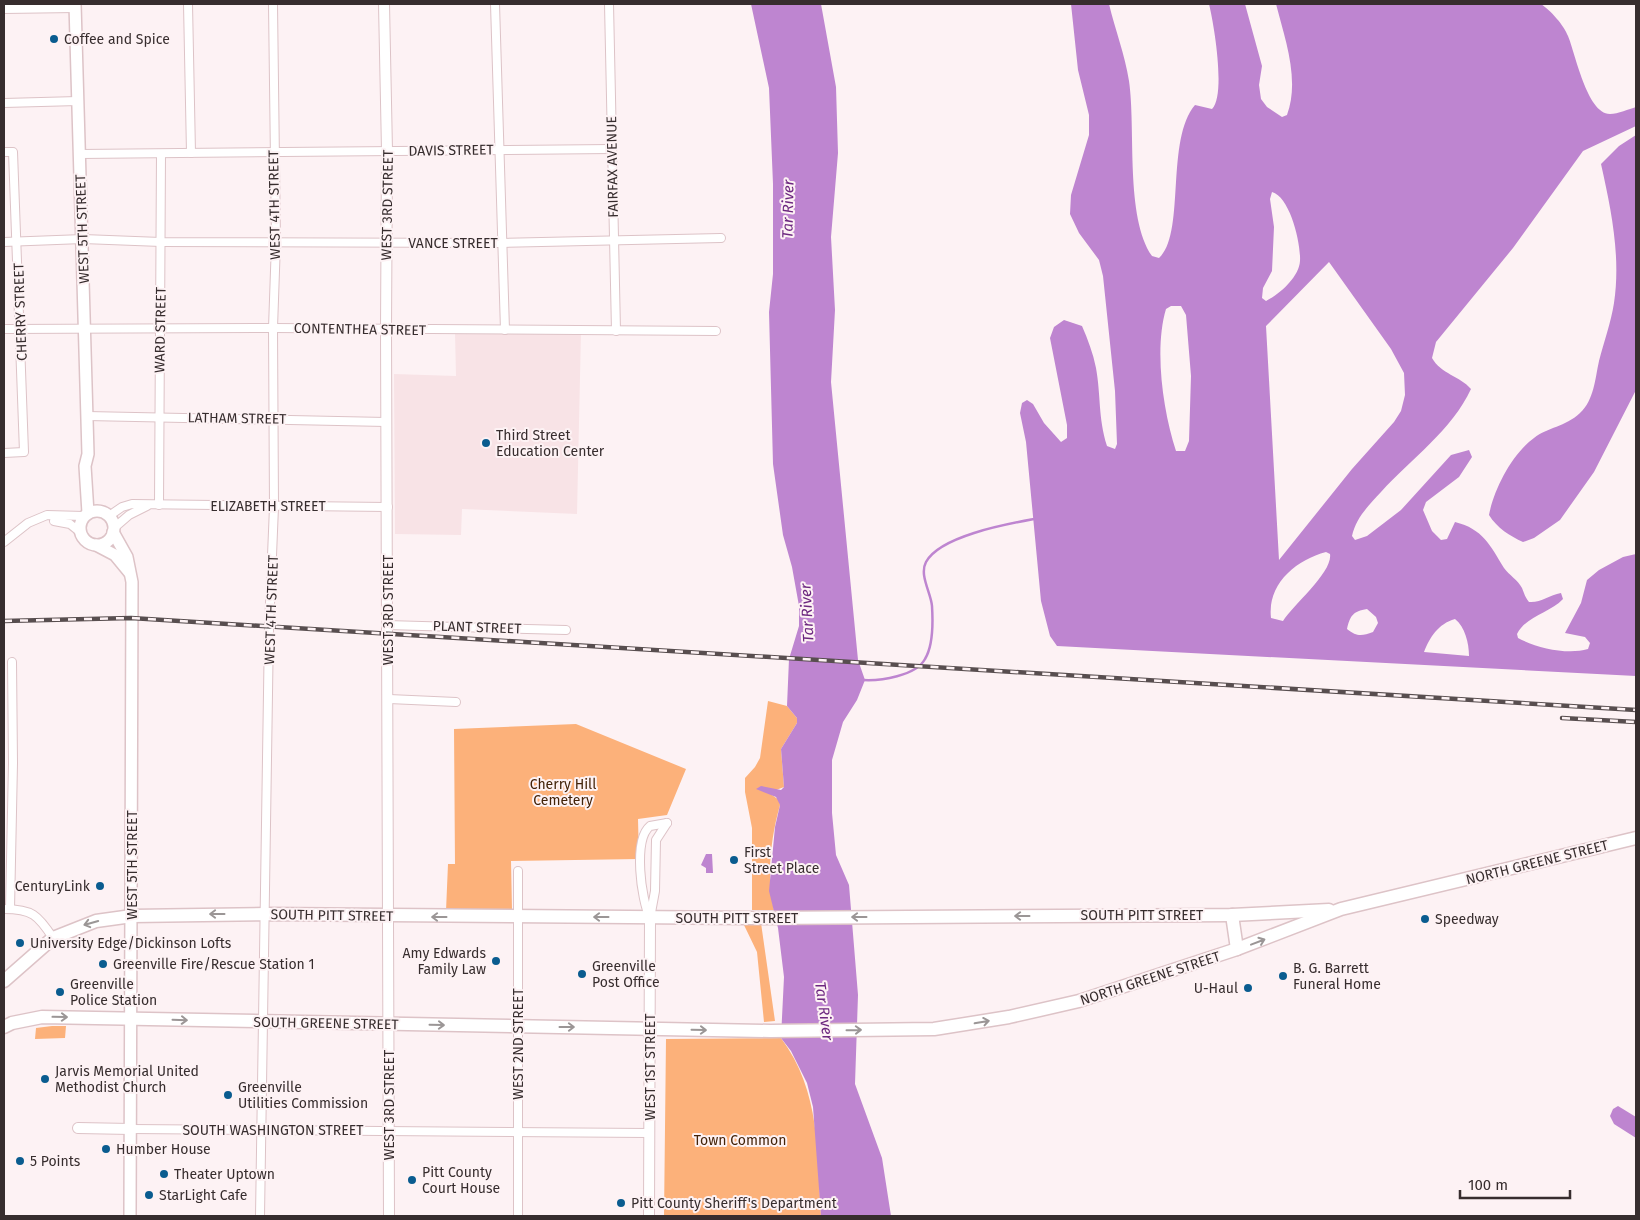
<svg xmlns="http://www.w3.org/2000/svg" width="1640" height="1220" font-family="'Fira Sans',sans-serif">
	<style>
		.built { fill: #f8e3e6 }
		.green { fill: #fcb17a }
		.water { fill: #be85d0; fill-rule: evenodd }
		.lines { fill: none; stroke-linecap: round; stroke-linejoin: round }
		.stream { stroke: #be85d0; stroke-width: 2.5 }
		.minor-casing { stroke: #ddc3c7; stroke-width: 10 }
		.tertiary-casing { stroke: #ddc3c7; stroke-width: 12 }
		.secondary-casing { stroke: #ddc3c7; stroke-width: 14 }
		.primary-casing { stroke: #ddc3c7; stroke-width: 15 }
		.minor { stroke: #fff; stroke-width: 8 }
		.tertiary { stroke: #fff; stroke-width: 10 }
		.secondary { stroke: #fff; stroke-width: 11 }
		.primary { stroke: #fff; stroke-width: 12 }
		.rail-casing { stroke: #584e4f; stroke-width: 4.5 }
		.rail { stroke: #fdf2f4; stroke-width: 2.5; stroke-dasharray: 8; stroke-linecap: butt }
		.oneway { stroke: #9b9696 }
		.poi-dot { fill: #0a5c8f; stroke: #fdf2f4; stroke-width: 2 }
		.labels { text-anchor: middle; stroke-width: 4; stroke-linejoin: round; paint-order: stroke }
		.poi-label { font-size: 14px; fill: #372d2e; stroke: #fdf2f4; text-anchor: start }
		.street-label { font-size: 14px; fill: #372d2e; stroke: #fdf2f4 }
		.park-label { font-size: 14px; fill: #432309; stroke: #fdf2f4 }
		.water-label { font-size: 15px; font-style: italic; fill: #6c277f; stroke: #fdf2f4 }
	</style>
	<rect width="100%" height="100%" fill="#fdf2f4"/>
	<path class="built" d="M581 332 577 514 462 509 461 535 395 534 394 374 456 376 455 333Z"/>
	<g class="green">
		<path d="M768 701 787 706 797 718V723L781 749 784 787 776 790 772 795 779 800 780 805C771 837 766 876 774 910H752V828L745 792V778L755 767 760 758Z"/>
		<path d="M576 724 686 769 667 815 638 819 639 859 511 861 512 910 446 911 448 864H455L454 729Z"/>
		<path d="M751 922 761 923 775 1021 764 1022 757 952 744 925Z"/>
		<path d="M52 1026H66L65 1038 35 1039 36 1028Z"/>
		<path d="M781 1038C821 1092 817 1153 821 1216H664L666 1039Z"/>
	</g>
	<g class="water">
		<path d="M751 4H821L836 87 838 153 831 237 835 310 831 382 858 660 865 680 857 700 843 722 832 760V813L836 855 849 885 858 995 855 1084 882 1158 891 1216H821L813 1107 807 1083 791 1051 781 1038 784 977 778 928 769 891 775 827 780 805 776 797 756 789 761 786 781 790 784 787 781 749 797 723V718L787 706 789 659 799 626V606L792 567 783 535 773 464 769 312 773 274V184L769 88Z"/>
		<path d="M1071 4H1109C1115 29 1125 55 1129 81 1136 129 1125 217 1152 256L1159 258C1186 234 1165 140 1195 105L1212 109C1226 95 1214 24 1209 4H1245L1262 66 1259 85 1261 99 1267 107 1282 117 1287 115C1300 80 1285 39 1276 4H1541C1550 10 1564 25 1568 36 1575 52 1587 114 1610 114 1618 114 1629 109 1636 107V126L1583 151 1513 248 1436 342 1432 358C1441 374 1460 376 1471 389 1452 430 1411 459 1381 492 1368 506 1356 518 1352 536L1355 540 1367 536 1401 510 1451 455 1469 450 1472 457 1459 477 1426 502 1423 510 1432 531 1441 540 1447 539 1455 522C1483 529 1490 545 1504 568 1509 575 1518 580 1522 588 1524 593 1525 597 1529 602 1541 603 1549 595 1561 593L1563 599C1550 613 1526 616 1517 634L1518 638C1537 648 1567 655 1588 649L1590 643 1585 637 1565 633 1581 603 1587 580 1599 570 1623 557 1636 554V676L1057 646 1050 636 1041 601 1026 442 1020 413 1022 403 1027 400 1033 404 1044 423 1061 442 1067 438V425L1050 338 1054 327 1064 320 1082 326C1088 340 1093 353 1096 368 1101 396 1098 417 1107 446L1115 449 1117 444 1115 391 1103 276 1099 260 1079 233 1070 214 1071 195 1089 135V115L1078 70ZM1272 192C1290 197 1301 243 1300 261 1299 277 1280 294 1266 301L1262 298 1263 288 1272 271 1274 227 1270 199ZM1329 262 1391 349 1404 373 1405 395 1401 411 1394 422 1352 469 1279 560 1266 326ZM1171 306H1181L1186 315 1191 376 1189 441 1185 451H1176C1163 411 1154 349 1166 309ZM1326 552 1330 554C1333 572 1294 604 1283 621L1271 618C1267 584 1296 560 1326 552ZM1367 609 1376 617 1378 623 1373 632C1362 636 1357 637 1347 629 1350 616 1353 611 1367 609ZM1455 619C1465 627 1469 643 1469 656L1424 652C1430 637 1438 624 1455 619Z"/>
		<path d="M1636 135V390L1594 472 1560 520 1534 538 1523 542C1510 536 1497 528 1489 515 1494 489 1512 454 1534 438 1548 427 1565 427 1580 413 1594 400 1595 379 1599 361 1604 342 1611 322 1614 303 1621 256 1611 209 1601 164L1619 146Z"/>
		<path d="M706 854H712L713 873H706V868L701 865Z"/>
		<path d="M1618 1106 1636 1117V1138L1614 1124 1610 1116 1613 1109Z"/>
	</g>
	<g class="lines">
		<path class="stream" d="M863 680C880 681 916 676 925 659 933 646 933 622 932 606 931 593 919 575 926 562 940 536 1007 524 1034 519"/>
		<defs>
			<g id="minor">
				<path d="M188 4 191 153"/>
				<path d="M495 4 505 330"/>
				<path d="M609 4 616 331"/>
				<path d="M4 9 76 8"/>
				<path d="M4 103 78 101"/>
				<path d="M4 152H13L24 452 4 453"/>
				<path d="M80 154 612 149"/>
				<path d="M4 242 83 239 161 242 502 243 721 238"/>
				<path d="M4 329 273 328 716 331"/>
				<path d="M87 416 386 422"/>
				<path d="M159 505 161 154"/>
				<path d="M109 516 122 507 132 504 388 507"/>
				<path d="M54 521 70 524 80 532"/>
				<path d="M114 528 129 515 147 506"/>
				<path d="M4 542 28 523 47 515 84 516"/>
				<path d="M387 625 566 630"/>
				<path d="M389 699 456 702"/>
				<path d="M518 871V1216"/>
				<path d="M4 909C32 909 38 915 53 938"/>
				<path d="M10 909 13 763 12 662"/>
				<path d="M650 918C641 899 633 840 650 826L667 823"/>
				<path d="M650 918 655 891 656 840 667 823"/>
				<path d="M131 1129 649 1133"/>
				<path d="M260 1216 269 628 274 507 273 328 276 242 273 4"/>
			</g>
			<g id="tertiary">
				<path d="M384 4 387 151 386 330 389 1216"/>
				<path d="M78 1128 131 1129"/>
				<path d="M649 1216 650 918"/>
			</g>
			<g id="secondary">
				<path d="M75 4 88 454 85 466 88 513"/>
				<circle cx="97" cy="528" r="17"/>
				<path d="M113 532 127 557 132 582 130 1216"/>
				<path d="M96 545 115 555 129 572"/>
			</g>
			<g id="primary">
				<path d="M1232 915 1237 949"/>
				<path d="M4 981 53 938 96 921 132 916 266 914 750 918 1232 915 1329 910"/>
				<path d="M4 1027 12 1023 42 1017 770 1031 934 1029 1009 1017 1079 1001 1237 949 1341 909 1636 838"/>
			</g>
		</defs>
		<use href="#minor" class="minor-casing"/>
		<use href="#tertiary" class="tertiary-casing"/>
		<use href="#secondary" class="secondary-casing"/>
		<use href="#primary" class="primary-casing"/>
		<use href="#minor" class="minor"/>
		<use href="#tertiary" class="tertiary"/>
		<use href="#secondary" class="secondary"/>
		<use href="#primary" class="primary"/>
		<defs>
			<g id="rail">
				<path d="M4 621 131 618 1636 710"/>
				<path d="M1562 718 1636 722"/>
			</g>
		</defs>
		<use href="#rail" class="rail-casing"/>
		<use href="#rail" class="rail"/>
	</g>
	<defs><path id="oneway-shaft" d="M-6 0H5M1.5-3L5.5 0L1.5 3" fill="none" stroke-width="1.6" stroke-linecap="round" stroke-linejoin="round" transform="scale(1.25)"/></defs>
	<g class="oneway">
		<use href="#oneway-shaft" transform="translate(217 914) rotate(180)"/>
		<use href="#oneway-shaft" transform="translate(1022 916) rotate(180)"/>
		<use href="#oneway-shaft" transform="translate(439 917) rotate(-180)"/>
		<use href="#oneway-shaft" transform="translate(601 917) rotate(-180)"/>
		<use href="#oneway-shaft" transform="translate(859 917) rotate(180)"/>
		<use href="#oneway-shaft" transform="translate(91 923) rotate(164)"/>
		<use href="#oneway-shaft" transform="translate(1258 942) rotate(-21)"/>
		<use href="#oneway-shaft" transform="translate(60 1017) rotate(1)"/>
		<use href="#oneway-shaft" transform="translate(180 1020) rotate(2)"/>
		<use href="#oneway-shaft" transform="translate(982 1022) rotate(-10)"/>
		<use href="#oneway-shaft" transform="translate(437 1025) rotate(1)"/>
		<use href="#oneway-shaft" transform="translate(567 1027)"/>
		<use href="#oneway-shaft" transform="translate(699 1030) rotate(1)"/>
		<use href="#oneway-shaft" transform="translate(854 1030) rotate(-1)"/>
	</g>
	<g class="poi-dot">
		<circle cx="54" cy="39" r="5"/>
		<circle cx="486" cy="443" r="5"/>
		<circle cx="734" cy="860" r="5"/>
		<circle cx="100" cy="886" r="5"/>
		<circle cx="1425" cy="919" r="5"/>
		<circle cx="20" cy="943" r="5"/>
		<circle cx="496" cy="961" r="5"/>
		<circle cx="103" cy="964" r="5"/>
		<circle cx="582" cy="974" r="5"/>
		<circle cx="1283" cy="976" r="5"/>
		<circle cx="1248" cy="988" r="5"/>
		<circle cx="60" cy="992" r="5"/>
		<circle cx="45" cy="1079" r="5"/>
		<circle cx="228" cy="1095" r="5"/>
		<circle cx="106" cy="1149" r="5"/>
		<circle cx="20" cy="1161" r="5"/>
		<circle cx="164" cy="1174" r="5"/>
		<circle cx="412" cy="1180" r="5"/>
		<circle cx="149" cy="1195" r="5"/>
		<circle cx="621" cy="1203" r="5"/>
	</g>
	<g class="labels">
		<g class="poi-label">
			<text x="64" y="44">Coffee and Spice</text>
			<text x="496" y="440">Third Street<tspan x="496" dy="16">Education Center</tspan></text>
			<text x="744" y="857">First<tspan x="744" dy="16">Street Place</tspan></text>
			<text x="90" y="891" text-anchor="end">CenturyLink</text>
			<text x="1435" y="924">Speedway</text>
			<text x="30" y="948">University Edge/Dickinson Lofts</text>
			<text x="486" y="958" text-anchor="end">Amy Edwards<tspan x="486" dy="16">Family Law</tspan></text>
			<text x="113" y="969">Greenville Fire/Rescue Station 1</text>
			<text x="592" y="971">Greenville<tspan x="592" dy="16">Post Office</tspan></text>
			<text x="1293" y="973">B. G. Barrett<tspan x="1293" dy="16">Funeral Home</tspan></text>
			<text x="70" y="989">Greenville<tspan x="70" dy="16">Police Station</tspan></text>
			<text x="1238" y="993" text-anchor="end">U-Haul</text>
			<text x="55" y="1076">Jarvis Memorial United<tspan x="55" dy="16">Methodist Church</tspan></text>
			<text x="238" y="1092">Greenville<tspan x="238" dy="16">Utilities Commission</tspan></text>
			<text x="116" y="1154">Humber House</text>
			<text x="30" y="1166">5 Points</text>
			<text x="422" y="1177">Pitt County<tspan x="422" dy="16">Court House</tspan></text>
			<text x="174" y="1179">Theater Uptown</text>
			<text x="159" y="1200">StarLight Cafe</text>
			<text x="631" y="1208">Pitt County Sheriff's Department</text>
		</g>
		<g class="street-label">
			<text transform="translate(451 150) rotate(-1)" y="5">DAVIS STREET</text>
			<text transform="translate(612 167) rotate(-91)" y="5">FAIRFAX AVENUE</text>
			<text transform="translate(274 205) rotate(-91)" y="5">WEST 4TH STREET</text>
			<text transform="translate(387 205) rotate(-89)" y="5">WEST 3RD STREET</text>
			<text transform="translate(82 229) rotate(-92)" y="5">WEST 5TH STREET</text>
			<text x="453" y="248">VANCE STREET</text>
			<text transform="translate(20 312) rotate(-92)" y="5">CHERRY STREET</text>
			<text transform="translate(360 329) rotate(1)" y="5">CONTENTHEA STREET</text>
			<text transform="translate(160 330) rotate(-89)" y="5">WARD STREET</text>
			<text transform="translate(237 418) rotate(1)" y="5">LATHAM STREET</text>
			<text x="268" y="511">ELIZABETH STREET</text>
			<text transform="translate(271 610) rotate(-88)" y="5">WEST 4TH STREET</text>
			<text transform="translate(388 610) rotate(-90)" y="5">WEST 3RD STREET</text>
			<text transform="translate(477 627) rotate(2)" y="5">PLANT STREET</text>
			<text transform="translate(1537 862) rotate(-14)" y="5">NORTH GREENE STREET</text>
			<text transform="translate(132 865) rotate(-90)" y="5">WEST 5TH STREET</text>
			<text transform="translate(332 915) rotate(1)" y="5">SOUTH PITT STREET</text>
			<text x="1142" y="920">SOUTH PITT STREET</text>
			<text x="737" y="923">SOUTH PITT STREET</text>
			<text transform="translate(1150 978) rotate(-18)" y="5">NORTH GREENE STREET</text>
			<text transform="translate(326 1023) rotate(1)" y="5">SOUTH GREENE STREET</text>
			<text transform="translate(518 1044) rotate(-90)" y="5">WEST 2ND STREET</text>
			<text transform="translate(650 1067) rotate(-90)" y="5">WEST 1ST STREET</text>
			<text transform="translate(389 1105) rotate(-90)" y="5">WEST 3RD STREET</text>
			<text x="273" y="1135">SOUTH WASHINGTON STREET</text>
		</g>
		<g class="park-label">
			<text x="563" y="789">Cherry Hill<tspan x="563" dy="16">Cemetery</tspan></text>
			<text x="740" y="1145">Town Common</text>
		</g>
		<g class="water-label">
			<text transform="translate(788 209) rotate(-89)" y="5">Tar River</text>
			<text transform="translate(807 613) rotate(-93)" y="5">Tar River</text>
			<text transform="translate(824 1011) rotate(82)" y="5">Tar River</text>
		</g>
	</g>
	<rect width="1640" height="1220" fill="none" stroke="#372d2e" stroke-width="10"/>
	<path d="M1460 1190v8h110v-8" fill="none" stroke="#372d2e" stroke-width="2.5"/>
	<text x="1468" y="1190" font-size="15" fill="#372d2e" stroke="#fdf2f4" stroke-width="4" paint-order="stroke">100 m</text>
</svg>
